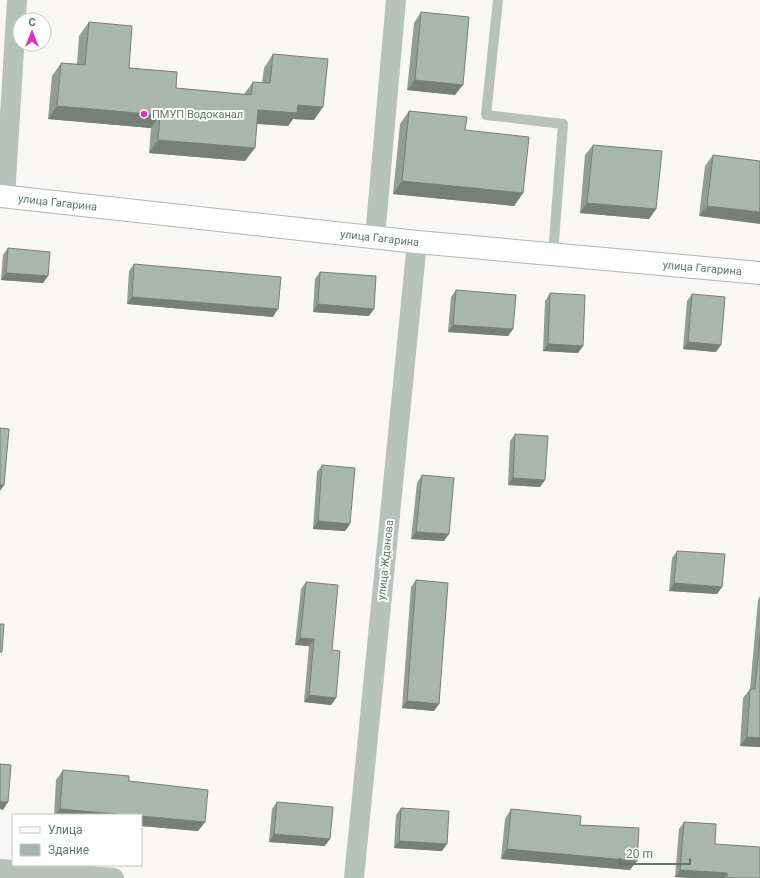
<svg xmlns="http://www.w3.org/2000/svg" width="760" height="878" font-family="Roboto,sans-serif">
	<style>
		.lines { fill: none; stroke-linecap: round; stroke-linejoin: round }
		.secondary-casing { stroke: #adb9b2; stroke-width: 24 }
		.lane { stroke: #b8c2bc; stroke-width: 10 }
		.street { stroke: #b8c2bc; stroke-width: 20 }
		.secondary { stroke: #fff; stroke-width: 22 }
		.wall { fill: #919d96 }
		.shaded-wall { fill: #767f7a }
		.building { fill: #a9b6ae; stroke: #767f7a }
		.poi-dot { fill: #d935bf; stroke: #fff; stroke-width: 1.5 }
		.labels { text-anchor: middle; stroke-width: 4; stroke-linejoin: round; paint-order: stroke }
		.poi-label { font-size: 11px; fill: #60796a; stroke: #fff; text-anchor: start }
		.street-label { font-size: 11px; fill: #60796a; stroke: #fff }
	</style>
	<rect width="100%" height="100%" fill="#f9f6f6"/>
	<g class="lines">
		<defs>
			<g id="secondary">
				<path id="s1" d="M0 196 417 242 760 273"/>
			</g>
		</defs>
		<use href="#secondary" class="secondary-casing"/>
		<path class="lane" d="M498 0 486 115 563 124 553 254"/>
		<g class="street">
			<path d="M5 197 17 0"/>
			<path d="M375 237 396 0"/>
			<path d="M0 869 114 878"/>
			<path d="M354 878 417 242"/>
		</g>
		<use href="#secondary" class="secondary"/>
	</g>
	<g class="wall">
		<path d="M421 12 455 95 407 90 414 23Z"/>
		<path d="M89 22 129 68 176 88 244 94 253 82 262 83 264 68 273 54 314 120 293 119 288 126 257 124 245 161 149 153 151 128 48 119 52 76 61 63 77 64 79 36Z"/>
		<path d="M409 111 465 130 523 193 514 206 393 194 400 124Z"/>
		<path d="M593 145 656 209 649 219 580 213 585 155Z"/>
		<path d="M713 155 760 161 699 216 705 166Z"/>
		<path d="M8 248 48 276 43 283 1 280 3 255Z"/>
		<path d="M134 264 273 317 127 304 129 271Z"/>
		<path d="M320 272 369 316 313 312 315 279Z"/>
		<path d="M456 290 513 329 508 336 448 332 451 297Z"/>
		<path d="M550 293 583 346 578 353 543 351 545 301Z"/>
		<path d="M692 294 716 352 683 349 687 301Z"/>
		<path d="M515 434 545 480 540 487 508 485 510 441Z"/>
		<path d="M322 465 350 524 345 531 313 529 317 472Z"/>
		<path d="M422 475 444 541 411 539 417 483Z"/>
		<path d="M677 551 722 587 717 594 669 591 672 558Z"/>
		<path d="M416 580 434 711 402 708 411 587Z"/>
		<path d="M306 582 332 650 336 698 331 705 304 702 309 646 295 645 301 589Z"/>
		<path d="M760 596V747L740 746 743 698 750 689 758 600Z"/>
		<path d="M63 770 129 781 205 822 198 831 141 826V815H54L56 780Z"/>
		<path d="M277 802 325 846 269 842 272 809Z"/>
		<path d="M401 808 447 844 442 851 394 848 396 815Z"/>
		<path d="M511 809 580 825 630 870 501 859 505 819Z"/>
		<path d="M684 822 715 844 760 878H693L675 877 679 829Z"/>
	</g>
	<g class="shaded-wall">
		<path d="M415 80 463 85 455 95 407 90Z"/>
		<path d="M298 105 323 107 314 120 293 119 288 126 249 123 258 110Z"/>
		<path d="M57 106 160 115 151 128 48 119Z"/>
		<path d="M158 140 255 148 245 161 149 153Z"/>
		<path d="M402 181 523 193 514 206 393 194Z"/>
		<path d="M587 203 656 209 649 219 580 213Z"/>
		<path d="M707 206 760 212V224L699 216Z"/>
		<path d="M6 273 48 276 43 283 1 280Z"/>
		<path d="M132 297 278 309 273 317 127 304Z"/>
		<path d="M318 304 374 309 369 316 313 312Z"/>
		<path d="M453 325 513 329 508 336 448 332Z"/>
		<path d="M688 342 721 345 716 352 683 349Z"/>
		<path d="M548 344 583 346 578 353 543 351Z"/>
		<path d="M513 478 545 480 540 487 508 485Z"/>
		<path d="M0 485H4L0 491Z"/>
		<path d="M318 521 350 524 345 531 313 529Z"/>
		<path d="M416 532 449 534 444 541 411 539Z"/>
		<path d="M674 583 722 587 717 594 669 591Z"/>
		<path d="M300 638 314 639 309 646 295 645Z"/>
		<path d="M309 695 336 698 331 705 304 702Z"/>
		<path d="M407 701 439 704 434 711 402 708Z"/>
		<path d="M747 737 760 738V747L740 746Z"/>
		<path d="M0 802H8L3 810 0 809Z"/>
		<path d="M60 809 127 815H55Z"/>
		<path d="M141 816 205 822 198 831 141 826Z"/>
		<path d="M274 834 330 839 325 846 269 842Z"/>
		<path d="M399 841 447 844 442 851 394 848Z"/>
		<path d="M507 849 637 861 630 870 501 859Z"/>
		<path d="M680 870 727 873 724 878H693L675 877Z"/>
	</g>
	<g class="building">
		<path d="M421 12 469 17 463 85 415 80Z"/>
		<path d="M89 22 132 26 129 68 177 72 176 88 251 95 253 82 270 83 273 54 328 59 323 107 298 105 297 113 258 110 255 148 158 140 160 115 57 106 61 63 85 65Z"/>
		<path d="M409 111 467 117 465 130 529 137 523 193 402 181Z"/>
		<path d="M593 145 662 151 656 209 587 203Z"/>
		<path d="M713 155 760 161V212L707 206Z"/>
		<path d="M8 248 50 252 48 276 6 273Z"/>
		<path d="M134 264 281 277 278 309 132 297Z"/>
		<path d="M320 272 376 276 374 309 318 304Z"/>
		<path d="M456 290 516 295 513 329 453 325Z"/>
		<path d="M550 293 585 295 583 346 548 344Z"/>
		<path d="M692 294 725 297 721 345 688 342Z"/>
		<path d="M0 428 9 429 4 485H0Z"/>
		<path d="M515 434 548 436 545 480 513 478Z"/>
		<path d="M322 465 355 468 350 524 318 521Z"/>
		<path d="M422 475 454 478 449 534 416 532Z"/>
		<path d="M677 551 725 554 722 587 674 583Z"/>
		<path d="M416 580 448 583 439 704 407 701Z"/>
		<path d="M306 582 338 585 332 650 340 651 336 698 309 695 314 639 300 638Z"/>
		<path d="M0 624H4L2 652H0Z"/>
		<path d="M760 636V738L747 737 750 689H755Z"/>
		<path d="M0 764 11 765 8 802H0Z"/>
		<path d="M63 770 129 776V781L208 790 205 822 141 816V815H127L60 809Z"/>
		<path d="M277 802 333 807 330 839 274 834Z"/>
		<path d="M401 808 449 811 447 844 399 841Z"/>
		<path d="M511 809 581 816 580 825 639 828 637 861 507 849Z"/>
		<path d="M684 822 716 824 715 844 760 847V878H736L727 877V873L680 870Z"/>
	</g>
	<circle class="poi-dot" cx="144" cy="114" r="4"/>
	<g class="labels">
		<g class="poi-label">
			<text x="152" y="118">ПМУП Водоканал</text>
		</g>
		<g class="street-label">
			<text dy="4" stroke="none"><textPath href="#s1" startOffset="58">улица Гагарина</textPath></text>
			<text dy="4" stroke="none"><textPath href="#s1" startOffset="382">улица Гагарина</textPath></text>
			<text dy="4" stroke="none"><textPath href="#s1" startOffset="706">улица Гагарина</textPath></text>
			<text transform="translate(385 560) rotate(-84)" y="4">улица Жданова</text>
		</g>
	</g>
	<rect x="12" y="814" width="130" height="52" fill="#ffffff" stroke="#bfc9c3"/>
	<rect x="20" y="827" width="20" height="6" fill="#ffffff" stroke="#bfc9c3"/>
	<text x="48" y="834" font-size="12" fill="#60796a">Улица</text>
	<rect x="20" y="844" width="20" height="12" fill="#a9b6ae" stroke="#bfc9c3"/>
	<text x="48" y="854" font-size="12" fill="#60796a">Здание</text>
	<g transform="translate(32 32)"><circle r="19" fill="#ffffff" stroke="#bfc9c3"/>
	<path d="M0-3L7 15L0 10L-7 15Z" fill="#d935bf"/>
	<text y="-6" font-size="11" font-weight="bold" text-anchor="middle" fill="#60796a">С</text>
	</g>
	<path d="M620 858v6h70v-6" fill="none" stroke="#60796a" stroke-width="2"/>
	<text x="626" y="858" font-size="12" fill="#60796a" stroke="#ffffff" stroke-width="3" paint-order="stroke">20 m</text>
</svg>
